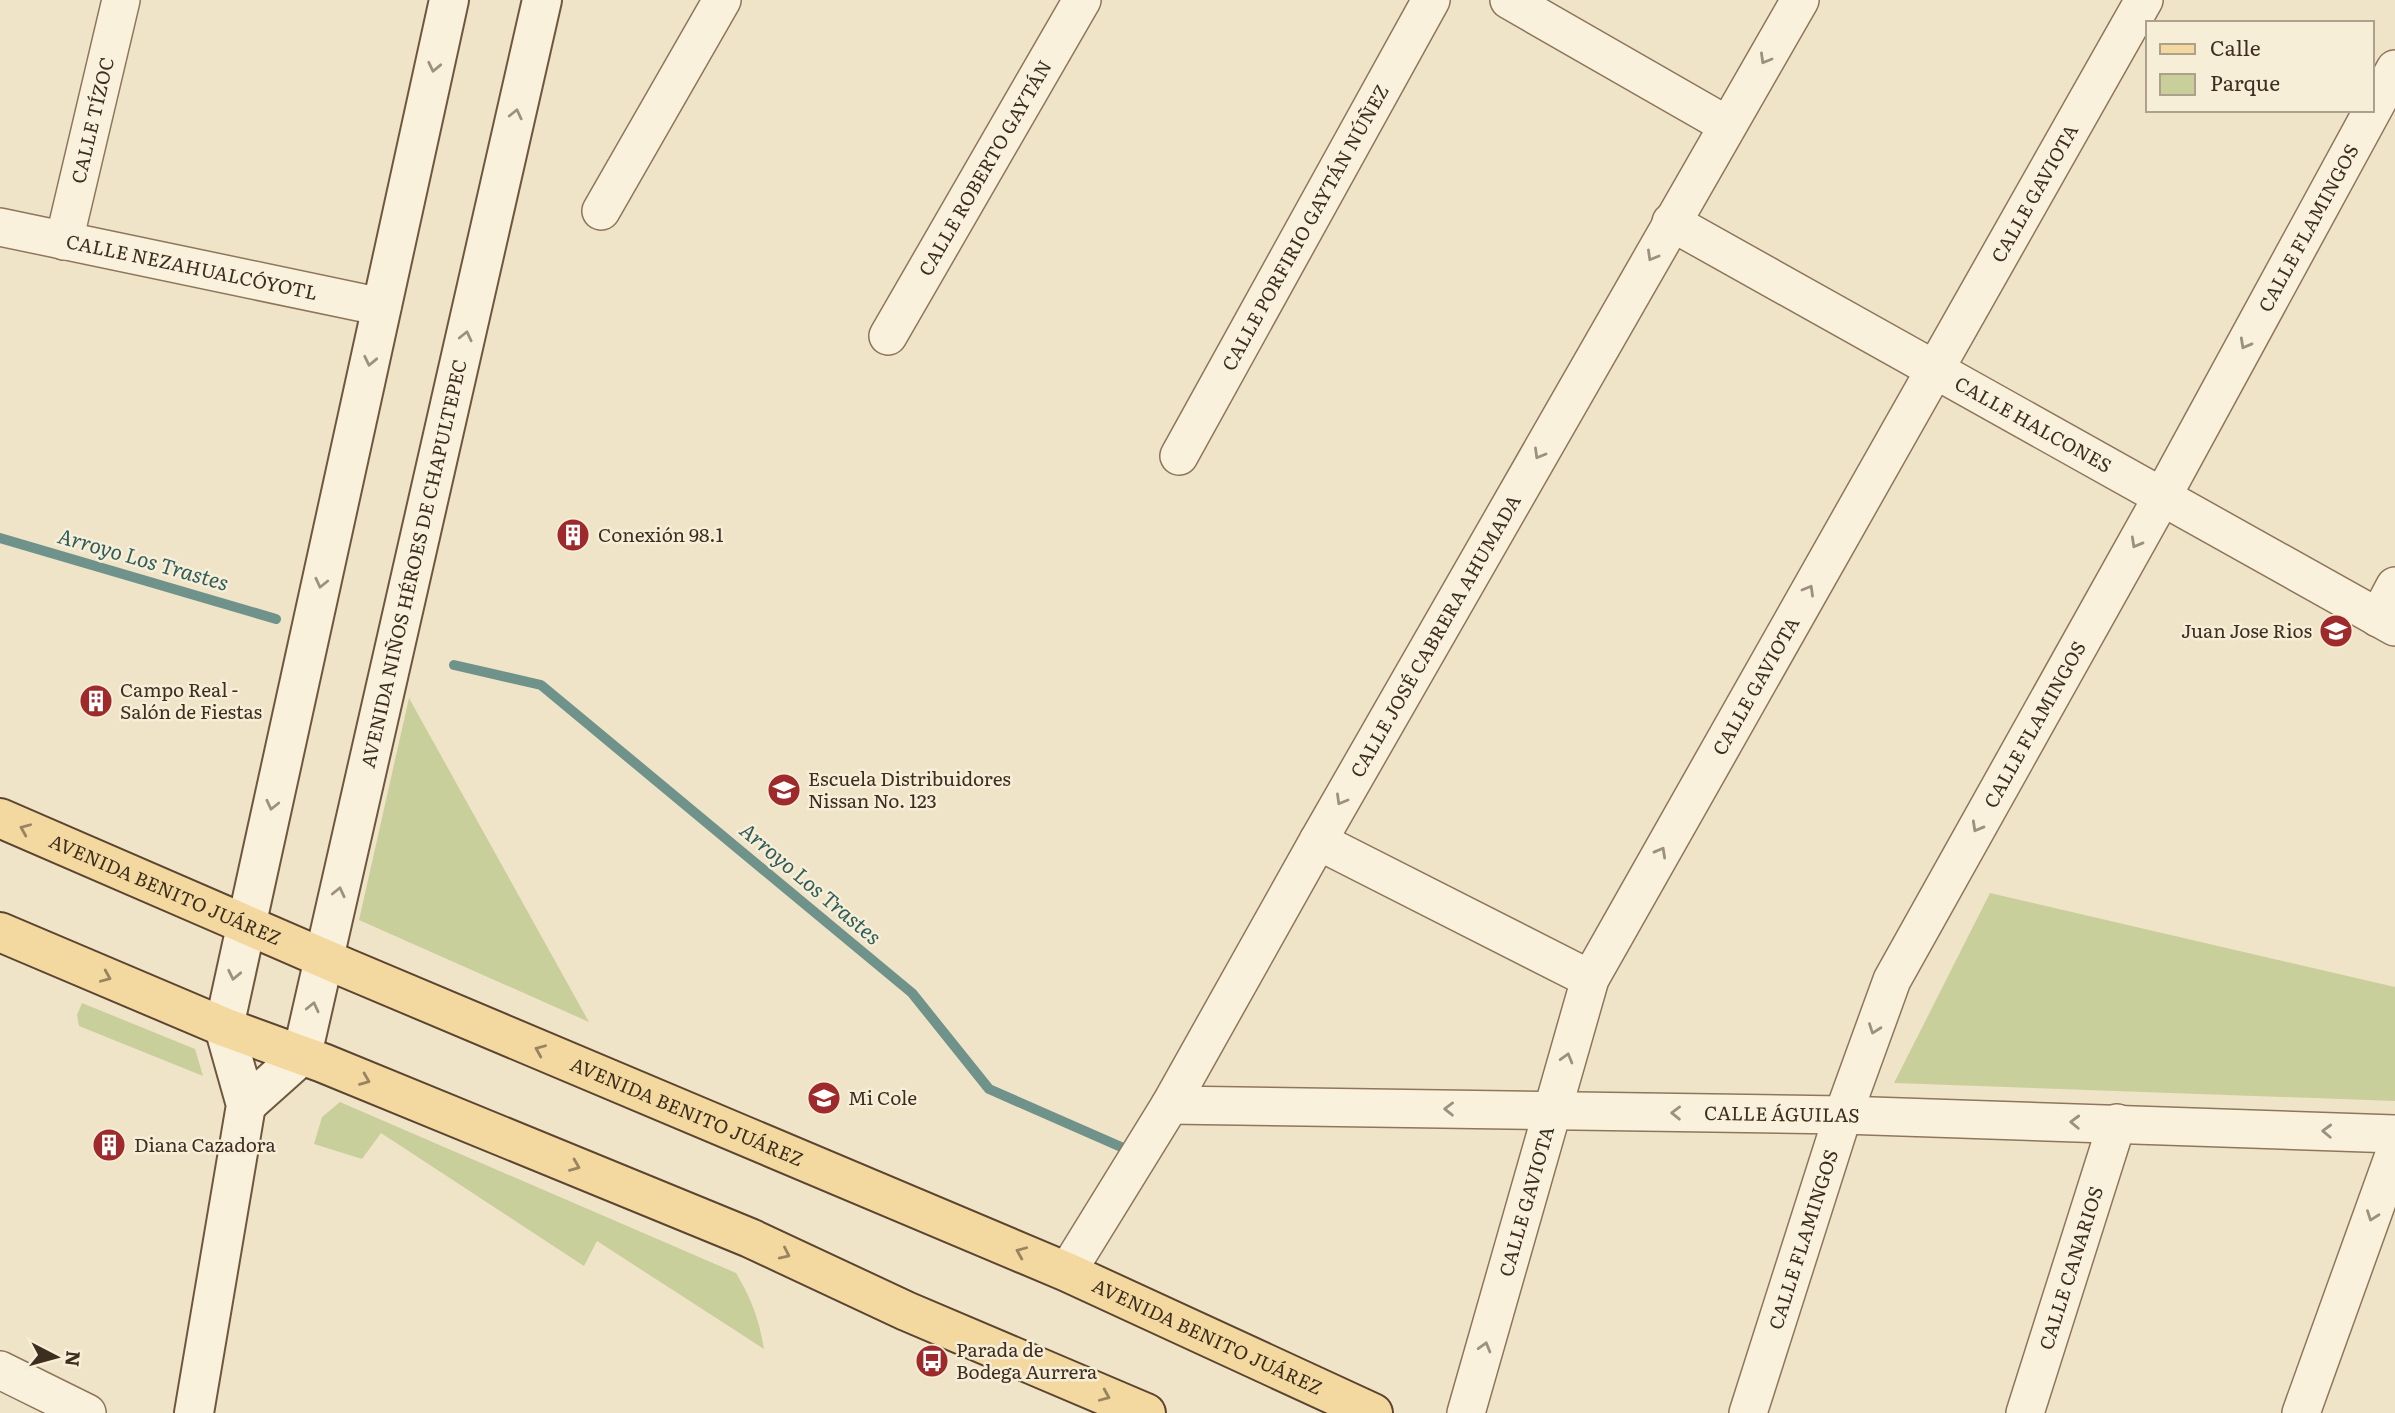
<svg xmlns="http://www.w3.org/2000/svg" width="2395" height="1413" font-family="Literata,serif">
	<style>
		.green { fill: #c9cf9b }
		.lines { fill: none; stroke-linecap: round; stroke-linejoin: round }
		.stream { stroke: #6f938a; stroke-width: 10 }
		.street-casing { stroke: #8d765c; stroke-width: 40 }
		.secondary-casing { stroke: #6f573f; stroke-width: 42 }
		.primary-casing { stroke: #5b4430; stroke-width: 42 }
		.street { stroke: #faf1dc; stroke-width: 37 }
		.secondary { stroke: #faf1dc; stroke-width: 38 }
		.primary { stroke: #f3d9a0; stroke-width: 38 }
		.oneway { stroke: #9c907e }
		.oneway2 { stroke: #988460 }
		.labels { text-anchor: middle; stroke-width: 5; stroke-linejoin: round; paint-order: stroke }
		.street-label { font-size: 19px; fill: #3d2e20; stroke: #f7eed8 }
		.poi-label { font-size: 19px; fill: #3d2e20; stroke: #f7eed8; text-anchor: start }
		.water-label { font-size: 21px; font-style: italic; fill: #2f5d5a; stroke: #f7eed8 }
	</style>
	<rect width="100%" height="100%" fill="#f0e4c8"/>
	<g class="green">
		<path d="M409 698 589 1022 359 920Z"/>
		<path d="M1990 893 2395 987V1101L1894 1083Z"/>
		<path d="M82 1003 195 1049 203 1076 79 1026 77 1015Z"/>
		<path d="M340 1102 736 1273C752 1300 759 1319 764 1349L597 1241 584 1266 381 1133 362 1159 314 1144 322 1117Z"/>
	</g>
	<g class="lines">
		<g class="stream">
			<path d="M0 538 276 619"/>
			<path d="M454 665 541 685 912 993 989 1089 1128 1150"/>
		</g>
		<defs>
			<g id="street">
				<path d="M1509 0 1727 125"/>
				<path d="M601 211 722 0"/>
				<path id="s1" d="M1671 222 2395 627"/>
				<path id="s2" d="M0 227 382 307"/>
				<path id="s3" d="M64 241 121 0"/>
				<path id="s4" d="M888 336 1082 0"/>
				<path id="s5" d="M1179 456 1431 0"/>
				<path d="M2378 618 2395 586"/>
				<path d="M1318 841 1590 979"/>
				<path id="s6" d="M1170 1105 1843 1115 2395 1134"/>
				<path id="s7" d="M1067 1272 1170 1105 1318 841 1800 0"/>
				<path d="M0 1370 87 1413"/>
				<path id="s8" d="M1466 1413 1590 979 2144 0"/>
				<path id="s9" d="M1748 1413 1843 1115 1892 980 2162 497 2395 69"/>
				<path id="s10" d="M2025 1413 2117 1123"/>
				<path d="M2301 1413 2395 1152"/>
			</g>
			<g id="secondary">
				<path id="s11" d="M246 1105 302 1055 542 0"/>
				<path d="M194 1413 246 1105 224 1027 449 0"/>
			</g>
			<g id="primary">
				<path id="s12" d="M0 818 346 968 1067 1272 1373 1413"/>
				<path d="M0 932 224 1027 323 1063 750 1238 906 1311 1146 1413"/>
			</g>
		</defs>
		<use href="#street" class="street-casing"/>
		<use href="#secondary" class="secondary-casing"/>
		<use href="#primary" class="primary-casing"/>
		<use href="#street" class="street"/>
		<use href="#secondary" class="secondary"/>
		<use href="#primary" class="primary"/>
	</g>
	<defs><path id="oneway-chevron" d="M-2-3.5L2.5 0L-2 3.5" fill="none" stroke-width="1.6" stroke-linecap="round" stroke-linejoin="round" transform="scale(1.75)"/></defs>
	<g class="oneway">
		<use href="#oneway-chevron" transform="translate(1765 59) rotate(120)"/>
		<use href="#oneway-chevron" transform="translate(434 67) rotate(102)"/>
		<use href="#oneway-chevron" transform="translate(516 114) rotate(-77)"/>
		<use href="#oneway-chevron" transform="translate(1652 256) rotate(120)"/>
		<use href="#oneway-chevron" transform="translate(466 336) rotate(-77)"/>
		<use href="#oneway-chevron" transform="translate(2245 344) rotate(119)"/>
		<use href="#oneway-chevron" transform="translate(370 361) rotate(102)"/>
		<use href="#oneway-chevron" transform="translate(1539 454) rotate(120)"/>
		<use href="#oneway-chevron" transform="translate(2136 543) rotate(119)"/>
		<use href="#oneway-chevron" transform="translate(321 583) rotate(103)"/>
		<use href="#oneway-chevron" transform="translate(1809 590) rotate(-60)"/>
		<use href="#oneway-chevron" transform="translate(1341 800) rotate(120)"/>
		<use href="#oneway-chevron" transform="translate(272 805) rotate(103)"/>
		<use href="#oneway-chevron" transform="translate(1977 827) rotate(119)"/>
		<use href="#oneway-chevron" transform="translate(1661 852) rotate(-61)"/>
		<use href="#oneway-chevron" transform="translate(339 892) rotate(-77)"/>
		<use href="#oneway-chevron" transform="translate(234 975) rotate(102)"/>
		<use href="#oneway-chevron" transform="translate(313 1007) rotate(-77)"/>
		<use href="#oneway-chevron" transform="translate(1874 1029) rotate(110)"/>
		<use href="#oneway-chevron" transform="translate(1567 1058) rotate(-74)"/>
		<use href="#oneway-chevron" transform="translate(1449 1109) rotate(-179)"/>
		<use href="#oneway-chevron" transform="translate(1676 1113) rotate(-179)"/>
		<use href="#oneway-chevron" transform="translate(2075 1122) rotate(-178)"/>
		<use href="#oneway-chevron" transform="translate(2327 1131) rotate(-178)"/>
		<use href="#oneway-chevron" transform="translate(2372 1216) rotate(110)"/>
		<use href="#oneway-chevron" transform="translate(1485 1347) rotate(-74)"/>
	</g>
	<g class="oneway2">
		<use href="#oneway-chevron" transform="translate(25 829) rotate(-157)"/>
		<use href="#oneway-chevron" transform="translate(106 977) rotate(23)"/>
		<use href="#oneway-chevron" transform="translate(540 1050) rotate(-157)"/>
		<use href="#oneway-chevron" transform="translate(365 1080) rotate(22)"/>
		<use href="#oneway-chevron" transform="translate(575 1166) rotate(22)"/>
		<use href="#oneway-chevron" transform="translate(1021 1252) rotate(-157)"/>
		<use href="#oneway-chevron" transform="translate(785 1254) rotate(25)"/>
		<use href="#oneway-chevron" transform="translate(1105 1396) rotate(23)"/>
	</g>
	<defs>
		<symbol id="building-disc" viewBox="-11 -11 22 22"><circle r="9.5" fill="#9e2a2b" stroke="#f7eed8"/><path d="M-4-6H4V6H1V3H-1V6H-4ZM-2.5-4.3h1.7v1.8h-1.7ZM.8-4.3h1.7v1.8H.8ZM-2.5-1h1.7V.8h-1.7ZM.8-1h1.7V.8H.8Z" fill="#fff"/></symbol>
		<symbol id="school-disc" viewBox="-11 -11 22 22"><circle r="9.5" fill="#9e2a2b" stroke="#f7eed8"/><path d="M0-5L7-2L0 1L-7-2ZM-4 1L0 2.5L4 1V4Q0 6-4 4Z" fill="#fff"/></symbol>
		<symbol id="bus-disc" viewBox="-11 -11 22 22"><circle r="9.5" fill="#9e2a2b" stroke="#f7eed8"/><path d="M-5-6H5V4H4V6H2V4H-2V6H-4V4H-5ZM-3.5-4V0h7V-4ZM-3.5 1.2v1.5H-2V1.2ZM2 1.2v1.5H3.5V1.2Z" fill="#fff"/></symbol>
	</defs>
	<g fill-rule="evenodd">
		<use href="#building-disc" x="554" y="516" width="38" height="38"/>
		<use href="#school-disc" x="2317" y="612" width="38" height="38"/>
		<use href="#building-disc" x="77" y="682" width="38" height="38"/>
		<use href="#school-disc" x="765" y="771" width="38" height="38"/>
		<use href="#school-disc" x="805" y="1079" width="38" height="38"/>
		<use href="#building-disc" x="90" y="1126" width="38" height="38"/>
		<use href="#bus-disc" x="913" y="1342" width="38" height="38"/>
	</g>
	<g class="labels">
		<g class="street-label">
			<text dy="7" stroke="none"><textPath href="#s3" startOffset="124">CALLE TÍZOC</textPath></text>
			<text dy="7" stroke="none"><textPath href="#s4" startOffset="194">CALLE ROBERTO GAYTÁN</textPath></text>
			<text dy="7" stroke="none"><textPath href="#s8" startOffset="1354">CALLE GAVIOTA</textPath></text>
			<text dy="7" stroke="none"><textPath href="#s5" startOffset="261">CALLE PORFIRIO GAYTÁN NÚÑEZ</textPath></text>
			<text dy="7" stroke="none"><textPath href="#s9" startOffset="1316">CALLE FLAMINGOS</textPath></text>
			<text dy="7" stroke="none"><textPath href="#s2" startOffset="196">CALLE NEZAHUALCÓYOTL</textPath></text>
			<text dy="7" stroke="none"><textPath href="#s1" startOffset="415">CALLE HALCONES</textPath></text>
			<text dy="7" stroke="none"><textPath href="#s11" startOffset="579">AVENIDA NIÑOS HÉROES DE CHAPULTEPEC</textPath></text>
			<text dy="7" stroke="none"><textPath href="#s7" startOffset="735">CALLE JOSÉ CABRERA AHUMADA</textPath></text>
			<text dy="7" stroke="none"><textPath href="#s8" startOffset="788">CALLE GAVIOTA</textPath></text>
			<text dy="7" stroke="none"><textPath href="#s9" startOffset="749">CALLE FLAMINGOS</textPath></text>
			<text dy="7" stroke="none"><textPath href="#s12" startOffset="180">AVENIDA BENITO JUÁREZ</textPath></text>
			<text dy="7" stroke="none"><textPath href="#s12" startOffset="747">AVENIDA BENITO JUÁREZ</textPath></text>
			<text dy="7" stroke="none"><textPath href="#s6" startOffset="612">CALLE ÁGUILAS</textPath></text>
			<text dy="7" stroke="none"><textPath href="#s8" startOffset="220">CALLE GAVIOTA</textPath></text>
			<text dy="7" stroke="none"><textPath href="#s9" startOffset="182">CALLE FLAMINGOS</textPath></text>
			<text dy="7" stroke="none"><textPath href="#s10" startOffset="152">CALLE CANARIOS</textPath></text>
			<text dy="7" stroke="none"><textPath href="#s12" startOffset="1314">AVENIDA BENITO JUÁREZ</textPath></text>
		</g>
		<g class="poi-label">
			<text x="598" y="542">Conexión 98.1</text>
			<text x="2312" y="638" text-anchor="end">Juan Jose Rios</text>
			<text x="120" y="697">Campo Real -<tspan x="120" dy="22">Salón de Fiestas</tspan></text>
			<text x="808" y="786">Escuela Distribuidores<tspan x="808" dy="22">Nissan No. 123</tspan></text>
			<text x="848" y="1105">Mi Cole</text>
			<text x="134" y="1152">Diana Cazadora</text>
			<text x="956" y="1357">Parada de<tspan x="956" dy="22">Bodega Aurrera</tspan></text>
		</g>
		<g class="water-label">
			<text transform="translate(143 560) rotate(16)" y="7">Arroyo Los Trastes</text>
			<text transform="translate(810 884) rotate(40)" y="7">Arroyo Los Trastes</text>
		</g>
	</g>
	<rect x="2146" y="21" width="228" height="91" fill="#f7eed8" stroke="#ada18e" stroke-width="2"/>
	<rect x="2160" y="44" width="35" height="10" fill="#f3d9a0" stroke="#ada18e" stroke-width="2"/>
	<text x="2210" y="56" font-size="21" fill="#3d2e20">Calle</text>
	<rect x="2160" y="74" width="35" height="21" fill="#c9cf9b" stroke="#ada18e" stroke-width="2"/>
	<text x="2210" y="91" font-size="21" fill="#3d2e20">Parque</text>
	<g transform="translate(56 1357) rotate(96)" stroke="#f7eed8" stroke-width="5" paint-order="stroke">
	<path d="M0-5L12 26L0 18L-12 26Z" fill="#3d2e20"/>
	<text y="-10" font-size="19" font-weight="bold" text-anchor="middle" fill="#3d2e20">N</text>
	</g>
</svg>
